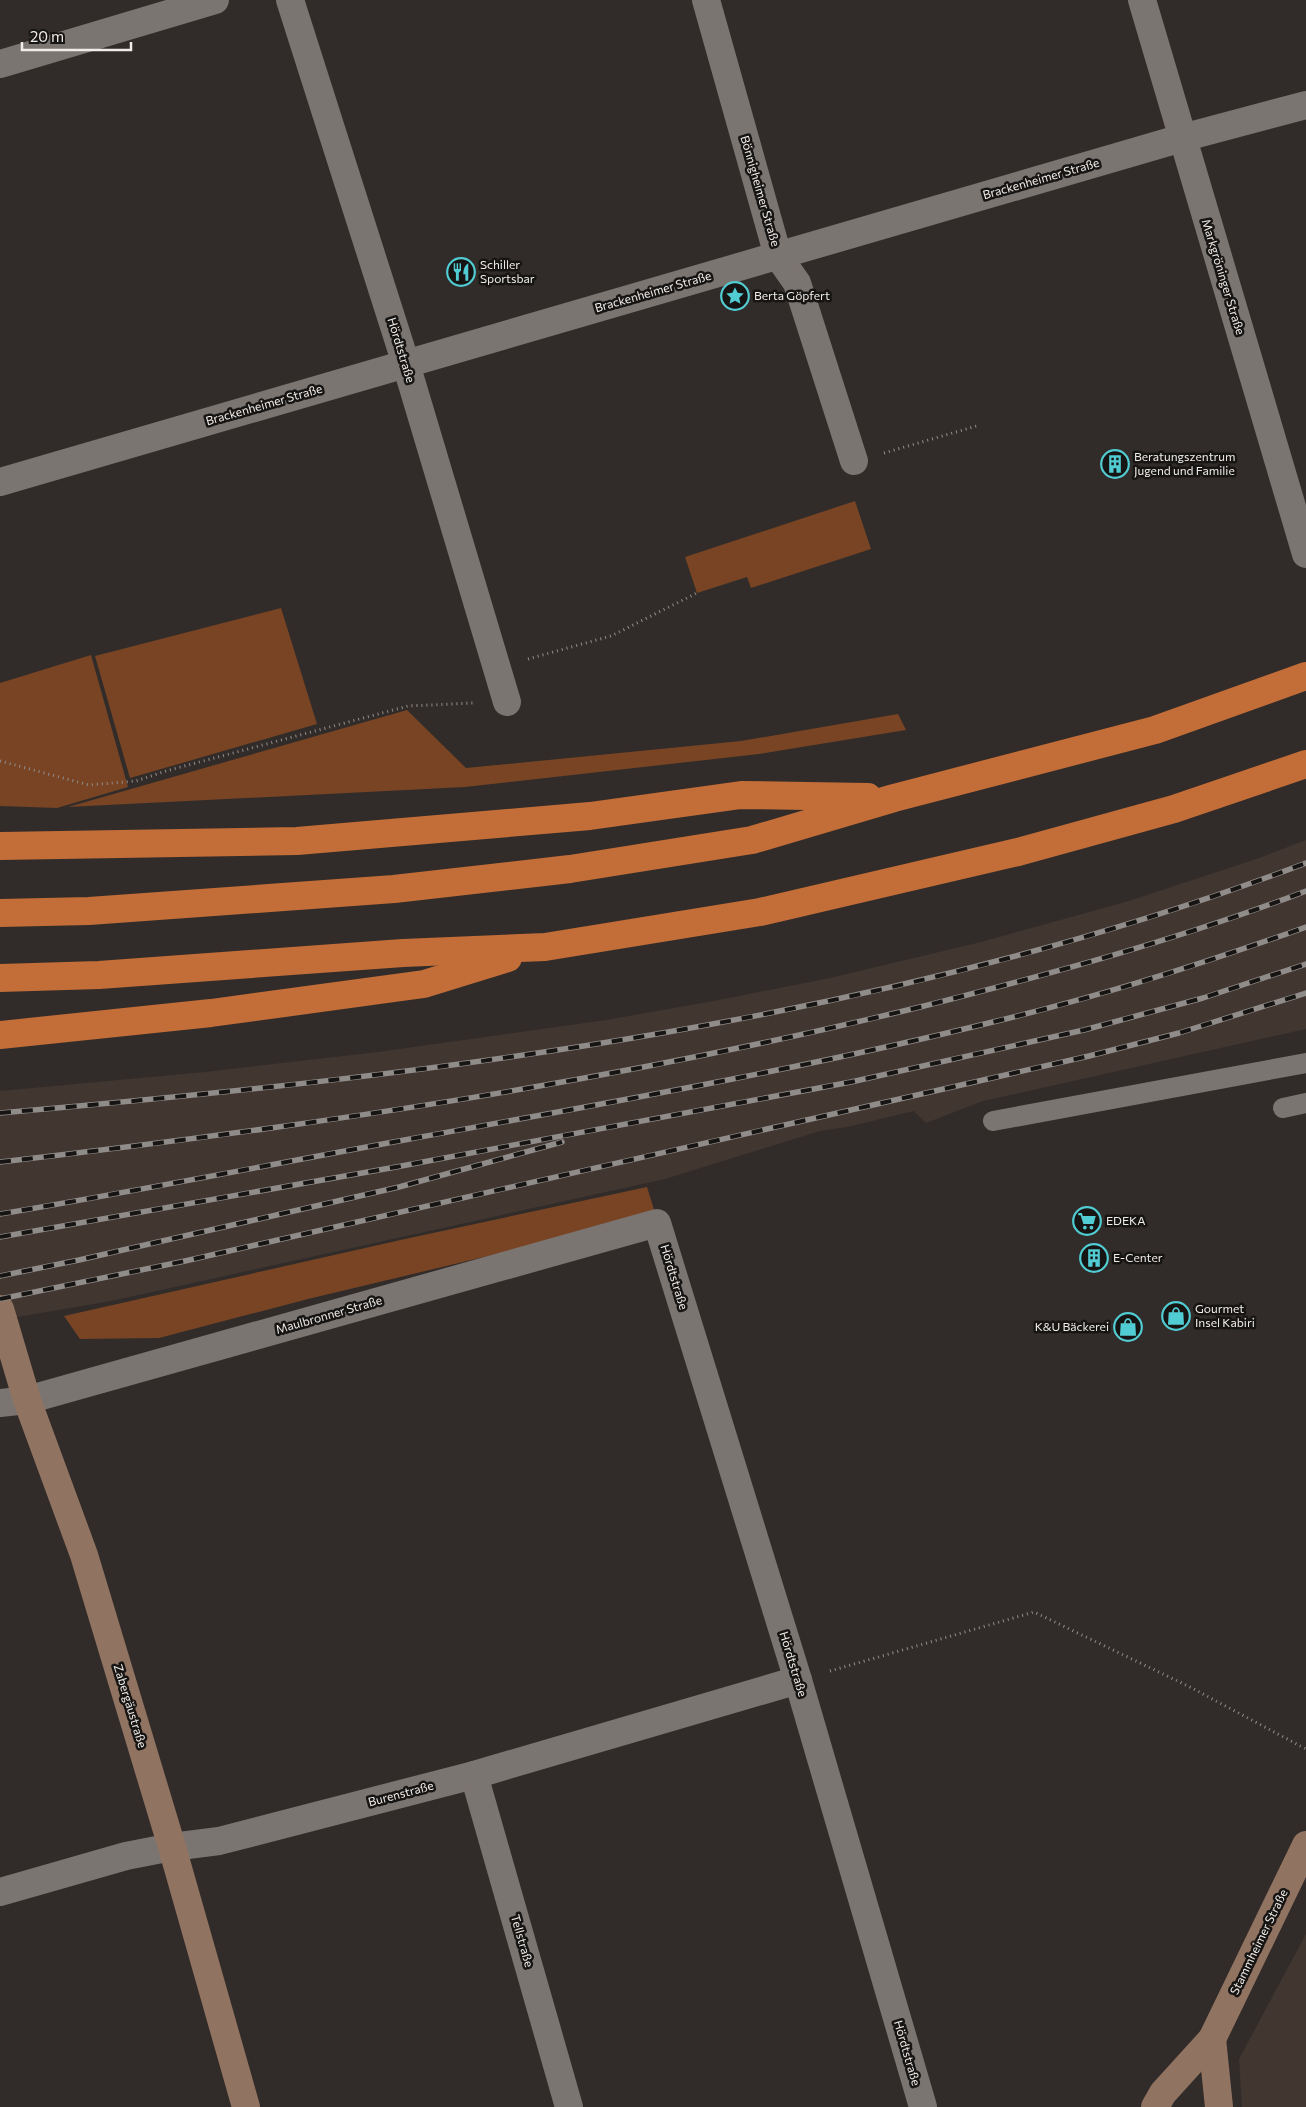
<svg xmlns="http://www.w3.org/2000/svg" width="1306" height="2107" font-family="Commissioner,sans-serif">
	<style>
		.built { fill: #413630 }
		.green { fill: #784424 }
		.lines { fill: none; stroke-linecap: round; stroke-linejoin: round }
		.path { stroke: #918d8b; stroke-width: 3; stroke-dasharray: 1 4; stroke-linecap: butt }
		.lane { stroke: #7b7572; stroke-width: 20 }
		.street { stroke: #7b7572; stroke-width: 28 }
		.secondary { stroke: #917361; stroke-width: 28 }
		.highway { stroke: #c36d38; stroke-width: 28 }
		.rail-casing { stroke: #908c8a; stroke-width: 5.5 }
		.rail { stroke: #171513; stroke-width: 4; stroke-dasharray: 11; stroke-linecap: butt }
		.labels { text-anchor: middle; stroke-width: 5; stroke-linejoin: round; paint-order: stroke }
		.street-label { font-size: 12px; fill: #efecea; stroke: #171513 }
		.poi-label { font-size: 12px; fill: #efecea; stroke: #171513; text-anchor: start }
	</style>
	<rect width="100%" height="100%" fill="#312c29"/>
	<g class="built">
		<path d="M1306 840V1029L983 1101 926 1123 914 1111 847 1127 820 1131 665 1179 111 1301 0 1320V1091L205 1072 378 1052 606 1020 719 1000 830 978 981 942 1129 901 1259 858Z"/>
		<path d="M1306 1934V2107H1242L1239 2059Z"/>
	</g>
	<g class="green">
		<path d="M855 501 871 549 751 588 747 577 697 593 685 557Z"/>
		<path d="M281 608 317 724 130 778 95 656Z"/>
		<path d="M91 655 128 787 57 808 0 806V683Z"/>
		<path d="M407 710 466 768 741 741 898 714 906 730 759 754 465 787 68 807Z"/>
		<path d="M647 1187 656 1216 308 1299 159 1338 80 1339 64 1316 405 1239Z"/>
	</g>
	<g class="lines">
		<g class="path">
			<path d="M884 453 980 425"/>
			<path d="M528 659 611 636 697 593"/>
			<path d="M0 761 89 785 136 781 166 771 408 706 474 703"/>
			<path d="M830 1671 1034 1612 1188 1686 1306 1749"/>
		</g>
		<g class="lane">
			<path d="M1283 1108 1306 1103"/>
			<path d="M993 1121 1306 1063"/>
		</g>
		<g class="street">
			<path d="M290 0 406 364 507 702"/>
			<path d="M706 0 778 256 797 283 854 461"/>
			<path d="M1142 0 1306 554"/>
			<path d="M0 64 215 0"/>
			<path d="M0 482 1182 138 1306 105"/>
			<path d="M0 1403 27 1400 657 1223 798 1680 923 2107"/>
			<path d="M474 1775 569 2107"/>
			<path d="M0 1892 126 1856 172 1847 219 1841 474 1775 798 1680"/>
		</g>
		<g class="secondary">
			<path d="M0 1309 27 1400 84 1555 172 1847 246 2107"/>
			<path d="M1212 2039 1219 2107"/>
			<path d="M1155 2107 1163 2093 1212 2039 1306 1845"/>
		</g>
		<g class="highway">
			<path d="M0 846 297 841 590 816 741 795 868 797"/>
			<path d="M0 913 89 911 394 889 570 869 752 840 894 798 1155 730 1306 676"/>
			<path d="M0 978 99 975 403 953 545 947 760 912 1018 852 1174 809 1306 764"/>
			<path d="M0 1035 211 1013 424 984 508 958"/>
		</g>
		<defs>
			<g id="rail">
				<path d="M0 1113C441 1075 890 1021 1306 863"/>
				<path d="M0 1162C309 1127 618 1081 920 1007 1050 974 1181 939 1306 891"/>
				<path d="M0 1214C137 1191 273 1164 410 1139 607 1103 803 1069 997 1021 1102 996 1205 963 1306 927"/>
				<path d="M0 1237 396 1167 851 1082 1084 1030 1203 998 1306 964"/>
				<path d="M0 1276 79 1260 399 1187 562 1142"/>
				<path d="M0 1299 185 1261 1089 1056 1179 1033 1306 993"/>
			</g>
		</defs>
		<use href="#rail" class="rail-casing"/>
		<use href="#rail" class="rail"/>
	</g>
	<defs>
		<symbol id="restaurant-ring" viewBox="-11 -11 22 22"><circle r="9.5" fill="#171513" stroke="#51ccd3" stroke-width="1.5"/><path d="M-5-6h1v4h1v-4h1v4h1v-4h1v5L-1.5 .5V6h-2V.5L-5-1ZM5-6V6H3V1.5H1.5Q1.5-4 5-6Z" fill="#51ccd3"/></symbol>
		<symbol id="sight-ring" viewBox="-11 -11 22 22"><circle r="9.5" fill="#171513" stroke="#51ccd3" stroke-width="1.5"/><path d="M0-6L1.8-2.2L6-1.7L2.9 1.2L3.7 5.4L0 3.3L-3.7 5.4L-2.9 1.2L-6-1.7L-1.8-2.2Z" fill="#51ccd3"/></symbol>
		<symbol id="building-ring" viewBox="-11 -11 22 22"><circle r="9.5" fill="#171513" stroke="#51ccd3" stroke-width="1.5"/><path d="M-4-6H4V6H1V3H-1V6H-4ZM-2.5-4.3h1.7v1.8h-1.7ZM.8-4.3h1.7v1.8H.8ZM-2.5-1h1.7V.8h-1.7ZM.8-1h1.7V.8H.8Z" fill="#51ccd3"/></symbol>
		<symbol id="supermarket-ring" viewBox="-11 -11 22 22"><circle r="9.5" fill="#171513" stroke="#51ccd3" stroke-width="1.5"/><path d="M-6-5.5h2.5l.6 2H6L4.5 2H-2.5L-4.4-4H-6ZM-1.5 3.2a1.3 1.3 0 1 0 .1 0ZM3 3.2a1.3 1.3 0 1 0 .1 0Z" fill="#51ccd3"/></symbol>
		<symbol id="shop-ring" viewBox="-11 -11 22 22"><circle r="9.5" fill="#171513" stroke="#51ccd3" stroke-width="1.5"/><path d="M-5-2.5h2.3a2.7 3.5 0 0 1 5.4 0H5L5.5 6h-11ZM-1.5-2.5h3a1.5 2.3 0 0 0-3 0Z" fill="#51ccd3"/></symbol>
	</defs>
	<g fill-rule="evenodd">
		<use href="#restaurant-ring" x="445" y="256" width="32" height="32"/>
		<use href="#sight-ring" x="719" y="280" width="32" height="32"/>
		<use href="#building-ring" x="1099" y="448" width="32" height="32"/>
		<use href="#supermarket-ring" x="1071" y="1205" width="32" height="32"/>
		<use href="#building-ring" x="1078" y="1242" width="32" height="32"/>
		<use href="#shop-ring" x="1160" y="1300" width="32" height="32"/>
		<use href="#shop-ring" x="1112" y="1311" width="32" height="32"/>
	</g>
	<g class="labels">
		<g class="street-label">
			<text transform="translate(1041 179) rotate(-16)" y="4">Brackenheimer Straße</text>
			<text transform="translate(760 191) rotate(74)" y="4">Bönnigheimer Straße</text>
			<text transform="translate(1223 277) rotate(73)" y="4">Markgröninger Straße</text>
			<text transform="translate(653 292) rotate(-16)" y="4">Brackenheimer Straße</text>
			<text transform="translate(401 350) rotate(73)" y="4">Hördtstraße</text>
			<text transform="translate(264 405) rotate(-16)" y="4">Brackenheimer Straße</text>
			<text transform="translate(674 1277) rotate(73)" y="4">Hördtstraße</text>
			<text transform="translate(329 1315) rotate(-16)" y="4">Maulbronner Straße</text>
			<text transform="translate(793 1664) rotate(73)" y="4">Hördtstraße</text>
			<text transform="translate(130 1706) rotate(73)" y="4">Zabergäustraße</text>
			<text transform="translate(401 1794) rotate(-15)" y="4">Burenstraße</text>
			<text transform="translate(522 1941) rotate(74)" y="4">Tellstraße</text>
			<text transform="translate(1259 1942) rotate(-64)" y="4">Stammheimer Straße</text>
			<text transform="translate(907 2053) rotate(74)" y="4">Hördtstraße</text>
		</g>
		<g class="poi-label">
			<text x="480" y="269">Schiller<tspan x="480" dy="14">Sportsbar</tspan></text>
			<text x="754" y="300">Berta Göpfert</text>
			<text x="1134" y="461">Beratungszentrum<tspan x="1134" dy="14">Jugend und Familie</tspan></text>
			<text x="1106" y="1225">EDEKA</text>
			<text x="1113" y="1262">E-Center</text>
			<text x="1195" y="1313">Gourmet<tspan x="1195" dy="14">Insel Kabiri</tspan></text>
			<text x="1109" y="1331" text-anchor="end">K&amp;U Bäckerei</text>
		</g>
	</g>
	<path d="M22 42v8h109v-8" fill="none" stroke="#efecea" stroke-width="2.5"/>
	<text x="30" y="42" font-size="15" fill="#efecea" stroke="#171513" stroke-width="4" paint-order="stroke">20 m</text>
</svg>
